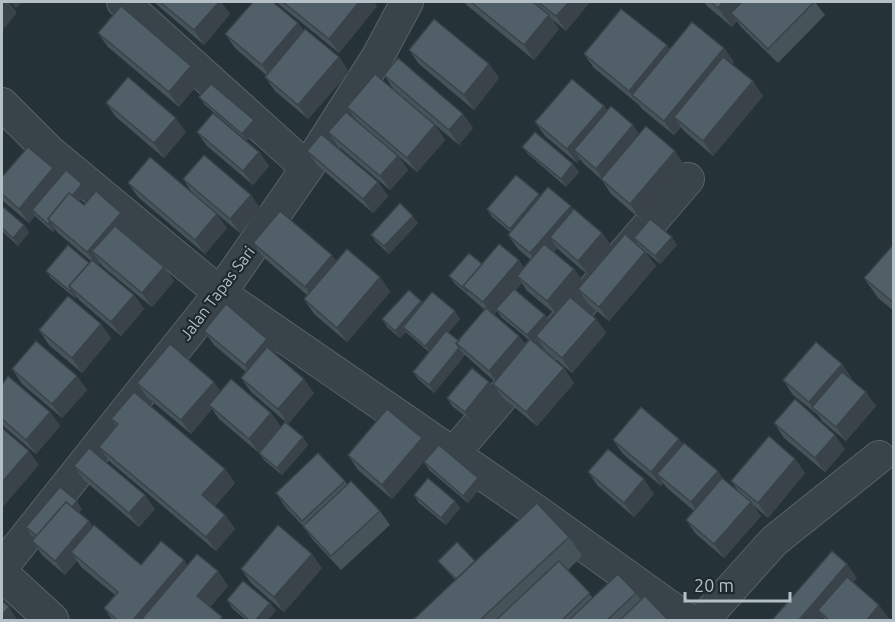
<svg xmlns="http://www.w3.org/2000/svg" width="895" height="622" font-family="Ubuntu,sans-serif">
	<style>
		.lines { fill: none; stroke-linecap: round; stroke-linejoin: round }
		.minor-casing { stroke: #576268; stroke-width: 34 }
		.tertiary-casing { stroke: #576268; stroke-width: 35 }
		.minor { stroke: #39444a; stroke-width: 32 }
		.tertiary { stroke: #39444a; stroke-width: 33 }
		.wall { fill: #465359; fill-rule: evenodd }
		.shaded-wall { fill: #394349 }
		.building { fill: #516068; stroke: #394349; stroke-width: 1.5 }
		.labels { text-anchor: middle; stroke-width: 4.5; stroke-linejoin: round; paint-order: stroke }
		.street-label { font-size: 16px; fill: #b4bfc6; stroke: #1e292f }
	</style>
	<rect width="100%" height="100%" fill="#253339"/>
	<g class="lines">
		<defs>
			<g id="minor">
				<path d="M123 2 307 168"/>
				<path d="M2 104 49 151 220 293 539 513 688 620"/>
				<path d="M453 454 688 179"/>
				<path d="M2 567 220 293 307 168 377 58 407 2"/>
				<path d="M703 620 774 541 879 457"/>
			</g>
			<path id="tertiary" d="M2 574 52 620"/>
		</defs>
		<use href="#minor" class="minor-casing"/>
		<use href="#tertiary" class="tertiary-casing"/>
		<use href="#minor" class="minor"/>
		<use href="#tertiary" class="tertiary"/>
	</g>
	<g class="wall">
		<path d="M154 2H221L230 14 204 45Z"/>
		<path d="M276 2H373L377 6 339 53Z"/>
		<path d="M463 2H590L566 31 552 19 559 29 534 60Z"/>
		<path d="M704 2H815L825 15 778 63 741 27 737 21 732 27 707 6Z"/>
		<path d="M298 23 304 31 339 57 349 72 308 119 275 91 265 77 266 75 235 48 225 34Z"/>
		<path d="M98 33 191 66 201 80 179 107 108 47Z"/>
		<path d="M724 48 734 62 732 64 763 96 713 156 684 131 681 127 674 135 642 109 639 105 594 68 584 54 669 49Z"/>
		<path d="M409 50 489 64 499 78 474 110 419 64Z"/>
		<path d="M384 75 463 114 473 128 459 145 394 90Z"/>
		<path d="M199 97 254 120 259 127 247 141 205 105Z"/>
		<path d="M106 103 186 132 164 158 116 117Z"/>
		<path d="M604 106 607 111 685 166 640 219 611 194 601 179 584 164 580 159 577 163 545 136 535 122Z"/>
		<path d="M347 107 435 125 445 140 417 172 357 121Z"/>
		<path d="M197 132 259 152 269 166 253 185 207 146Z"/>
		<path d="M328 132 398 156 408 170 390 190 338 146Z"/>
		<path d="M522 147 573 164 579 172 566 187 528 154Z"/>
		<path d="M307 151 378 182 388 196 373 213 317 165Z"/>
		<path d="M2 177H60L88 192 79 201 84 205 131 227 125 234 164 267 174 281 152 307 102 266 100 263 98 265 134 295 144 309 121 336 79 300 77 297 75 298 51 278 46 271 89 263 91 261 58 233 55 229 53 232 35 216 29 223 3 201 2 199Z"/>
		<path d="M183 179 261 209 240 233 193 194Z"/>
		<path d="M128 183 227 228 205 254 138 197Z"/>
		<path d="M540 197 573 210 602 233 612 247 588 275 560 251 557 248 554 252 574 269 584 283 645 252 656 266 609 321 588 304 579 290 571 298 596 319 606 333 572 373 546 351 537 338 533 342 574 383 537 426 503 398 493 384 494 381 465 355 434 393 418 379 413 372 429 352 408 334 406 332 400 338 387 327 382 319 421 301 423 303 460 319 448 333 459 341 485 310 455 284 449 276 482 264 524 268 531 260 518 249 508 235 510 232 492 217 487 209ZM522 283 527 291 555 314 549 321 516 290ZM497 311 501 317 529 340 526 345 519 336 494 315Z"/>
		<path d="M2 206 24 225 29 232 18 246 2 231Z"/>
		<path d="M418 223 389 254 376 242 371 235Z"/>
		<path d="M634 238 677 245 660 264 639 246Z"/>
		<path d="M253 243 337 261 380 277 390 292 347 342 314 314 304 299 307 295 263 257Z"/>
		<path d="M894 244V311L878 298 864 278Z"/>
		<path d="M39 330 111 338 82 373 49 345Z"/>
		<path d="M204 331 277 353 276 355 314 393 288 424 251 392 241 378 246 372 214 345Z"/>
		<path d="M842 364 852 379 851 380 876 406 846 441 822 421 818 415 793 395 783 380Z"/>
		<path d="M12 369 77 376 87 390 62 418 22 384Z"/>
		<path d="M489 382 495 390 470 420 452 406 447 398Z"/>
		<path d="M137 383 221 391 271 413 281 427 308 445 282 475 264 460 259 453 219 419 212 409 191 434 147 397Z"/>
		<path d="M2 385 50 412 60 426 36 454 2 425Z"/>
		<path d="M111 419 225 469 235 483 215 506 225 515 235 529 216 551 109 461 99 447 116 426Z"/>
		<path d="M774 423 845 449 825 472 784 438Z"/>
		<path d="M422 438 432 452 392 499 358 470 348 455Z"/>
		<path d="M613 440 683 444 739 492 731 481 795 459 805 473 768 518 753 505 761 516 724 558 696 534 686 520 694 511 667 488 663 483 661 486 623 454Z"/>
		<path d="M424 462 478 478 483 485 468 503 429 470Z"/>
		<path d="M74 466 155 509 139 527 84 480Z"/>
		<path d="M588 472 654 494 634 517 598 486Z"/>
		<path d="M345 481 347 484 380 511 390 525 341 570 313 540 303 526 286 508 276 493Z"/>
		<path d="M414 495 455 501 460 508 446 525 419 503Z"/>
		<path d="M82 509 79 513 89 521 93 527 141 565H187L218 571 228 586 210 607 224 621H113L104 608 115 595 81 567 77 561 65 575 42 555 32 541 35 538 31 535 26 527Z"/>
		<path d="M569 537 582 556 568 570 593 598 636 593 641 600 669 621H412L455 580 444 568 438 561H475Z"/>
		<path d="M322 568 284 612 251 583 241 569Z"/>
		<path d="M857 578 853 582 879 605 889 619 888 621H825L823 617 820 621H774L773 619Z"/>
		<path d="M227 600 276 610 267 621H247L232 608Z"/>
	</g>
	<g class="shaded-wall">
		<path d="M5 2H9L17 13 2 31V5Z"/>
		<path d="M11 2H22L16 8Z"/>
		<path d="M219 2H221L230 14 204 45 194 30Z"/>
		<path d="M359 2H373L377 6 339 53 329 39Z"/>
		<path d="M569 2H590L566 31 556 16Z"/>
		<path d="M723 2H753L731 13 737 21 732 27 718 8Z"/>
		<path d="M549 15 559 29 534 60 524 45Z"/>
		<path d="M298 23 308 37 272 79 262 65Z"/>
		<path d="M667 45 677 60 632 95 629 91Z"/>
		<path d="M724 48 734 62 683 124 674 117 681 127 674 135 664 121Z"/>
		<path d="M339 57 349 72 308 119 298 105Z"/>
		<path d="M489 64 499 78 474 110 464 95Z"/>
		<path d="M191 66 201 80 179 107 169 92Z"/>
		<path d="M753 81 763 96 713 156 703 141Z"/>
		<path d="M604 106 614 120 574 150 580 159 577 163 567 149Z"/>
		<path d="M463 114 473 128 459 145 449 130Z"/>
		<path d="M176 118 186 132 164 158 154 143Z"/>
		<path d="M254 120 259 127 247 141 242 134Z"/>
		<path d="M435 125 445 140 417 172 407 158Z"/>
		<path d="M633 125 643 139 606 184 596 169Z"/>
		<path d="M675 151 685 166 640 219 630 204Z"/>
		<path d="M259 152 269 166 253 185 243 171Z"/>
		<path d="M398 156 408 170 390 190 380 176Z"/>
		<path d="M573 164 579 172 566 187 561 179Z"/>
		<path d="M53 168 63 183 32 210 35 216 29 223 19 209Z"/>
		<path d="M378 182 388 196 373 213 363 199Z"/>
		<path d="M82 184 88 192 57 227 50 221Z"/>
		<path d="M539 194 544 202 515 236 510 229Z"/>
		<path d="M251 195 261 209 240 233 230 219Z"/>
		<path d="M571 206 581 220 550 237 557 248 540 268 530 253Z"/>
		<path d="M121 213 131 227 103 260 92 251 100 263 97 266 87 252Z"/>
		<path d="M217 214 227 228 205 254 195 240Z"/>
		<path d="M413 216 418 223 389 254 384 246Z"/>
		<path d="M50 221 55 229 53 232 48 224Z"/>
		<path d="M24 225 29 232 18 246 13 238Z"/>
		<path d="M602 233 612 247 588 275 578 261Z"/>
		<path d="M672 237 677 245 660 264 655 256Z"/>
		<path d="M645 252 656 266 609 321 599 307Z"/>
		<path d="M332 255 342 269 315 301 305 287Z"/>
		<path d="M519 260 529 275 517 276 522 283 498 311 496 309 497 311 493 316 483 302Z"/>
		<path d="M164 267 174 281 152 307 142 293Z"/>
		<path d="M574 269 584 283 557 315 547 301Z"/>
		<path d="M380 277 390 292 347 342 337 328Z"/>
		<path d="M71 289 77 297 75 298 70 291Z"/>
		<path d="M134 295 144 309 121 336 111 322Z"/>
		<path d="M421 301 427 309 403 327 406 332 400 338 395 331Z"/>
		<path d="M455 311 460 319 431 353 425 346Z"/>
		<path d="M545 315 550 322 532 343 527 335Z"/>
		<path d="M596 319 606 333 572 373 562 358Z"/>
		<path d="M101 324 111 338 82 373 72 358Z"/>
		<path d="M519 336 529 350 499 386 489 371Z"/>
		<path d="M267 339 277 353 255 380 245 365Z"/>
		<path d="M459 348 465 355 434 393 429 385Z"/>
		<path d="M842 364 852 379 821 415 813 408 809 402Z"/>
		<path d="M564 368 574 383 537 426 526 412Z"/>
		<path d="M77 376 87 390 62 418 52 404Z"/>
		<path d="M304 379 314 393 288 424 278 409Z"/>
		<path d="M214 382 224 396 209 405 212 409 191 434 181 420Z"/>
		<path d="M489 382 495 390 470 420 465 412Z"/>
		<path d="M866 392 876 406 846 441 836 427Z"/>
		<path d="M50 412 60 426 36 454 26 440Z"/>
		<path d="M271 413 281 427 259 453 249 439Z"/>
		<path d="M835 435 845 449 825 472 815 458Z"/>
		<path d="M303 437 308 445 282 475 277 468Z"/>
		<path d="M422 438 432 452 392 499 382 485Z"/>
		<path d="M679 439 689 453 657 474 663 483 661 486 651 472Z"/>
		<path d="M29 451 39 465 2 508V482Z"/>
		<path d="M795 459 805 473 768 518 758 503Z"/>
		<path d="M225 469 235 483 212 510 202 495Z"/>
		<path d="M718 471 728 485 701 517 691 502Z"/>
		<path d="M478 478 483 485 468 503 463 496Z"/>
		<path d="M644 479 654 494 634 517 624 503Z"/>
		<path d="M145 495 155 509 139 527 129 513Z"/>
		<path d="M77 501 82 509 48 549 43 541Z"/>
		<path d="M455 501 460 508 446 525 441 518Z"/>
		<path d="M751 502 761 516 724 558 714 544Z"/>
		<path d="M225 515 235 529 216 551 206 537Z"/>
		<path d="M89 521 99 535 71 552 77 561 65 575 55 561Z"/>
		<path d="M312 554 322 568 284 612 274 597Z"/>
		<path d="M184 560 194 574 154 621H132Z"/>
		<path d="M847 564 857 578 824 616 818 610 823 617 820 621H798Z"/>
		<path d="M218 571 228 586 207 610 197 596Z"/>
		<path d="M270 603 276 610 267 621H255Z"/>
		<path d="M879 605 889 619 888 621H866Z"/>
		<path d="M9 607 18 621H2V615Z"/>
	</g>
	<g class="building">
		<path d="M160 2H219L194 30Z"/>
		<path d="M253 2H273L298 23 262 65 225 34Z"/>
		<path d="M283 2H359L329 39Z"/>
		<path d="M471 2H533L549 15 524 45Z"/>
		<path d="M538 2H569L556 16Z"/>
		<path d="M711 2H723L718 8Z"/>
		<path d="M742 2H814L768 49 731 13Z"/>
		<path d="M121 6 191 66 169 92 98 33Z"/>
		<path d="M621 9 667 45 629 91 584 54Z"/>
		<path d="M434 19 489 64 464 95 409 50Z"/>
		<path d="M692 22 724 48 664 121 632 95Z"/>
		<path d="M305 29 339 57 298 105 265 77Z"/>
		<path d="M723 57 753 81 703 141 674 117Z"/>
		<path d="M398 58 463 114 449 130 384 75Z"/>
		<path d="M375 74 435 125 407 158 347 107Z"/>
		<path d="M128 77 176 118 154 143 106 103Z"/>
		<path d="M572 79 604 106 567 149 535 122Z"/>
		<path d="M211 84 254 120 242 134 199 97Z"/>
		<path d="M611 106 633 125 596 169 574 150Z"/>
		<path d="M346 112 398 156 380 176 328 132Z"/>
		<path d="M213 113 259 152 243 171 197 132Z"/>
		<path d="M646 126 675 151 630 204 601 179Z"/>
		<path d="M535 132 573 164 561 179 522 147Z"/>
		<path d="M321 134 378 182 363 199 307 151Z"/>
		<path d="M28 147 53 168 19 209 2 194V177Z"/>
		<path d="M204 155 251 195 230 219 183 179Z"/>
		<path d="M150 157 217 214 195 240 128 183Z"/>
		<path d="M66 170 82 184 72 196 69 193 48 219 50 221 48 224 32 210Z"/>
		<path d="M516 175 539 194 510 229 487 209Z"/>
		<path d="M548 187 571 206 530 253 508 235Z"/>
		<path d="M96 191 121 213 87 252 48 219 69 193 84 205Z"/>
		<path d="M400 203 413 216 384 246 371 235Z"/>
		<path d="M2 206 24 225 13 238 2 228Z"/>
		<path d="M574 209 602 233 578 261 550 237Z"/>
		<path d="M280 211 332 255 305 287 253 243Z"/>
		<path d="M650 219 672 237 655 256 634 238Z"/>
		<path d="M115 226 164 267 142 293 92 251Z"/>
		<path d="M625 234 645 252 599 307 578 289Z"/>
		<path d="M499 244 519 260 483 302 463 286Z"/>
		<path d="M544 244 574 269 547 301 517 276Z"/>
		<path d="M894 244V303L864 278Z"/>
		<path d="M68 245 89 263 69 286 71 289 70 291 46 271Z"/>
		<path d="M347 249 380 277 337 328 304 299Z"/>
		<path d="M469 253 482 264 463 286 468 292 449 276Z"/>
		<path d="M92 260 134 295 111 322 69 286Z"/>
		<path d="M514 289 545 315 527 335 496 309Z"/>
		<path d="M409 290 421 301 395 331 382 319Z"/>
		<path d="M432 292 455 311 425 346 403 327Z"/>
		<path d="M68 296 101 324 72 358 39 330Z"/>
		<path d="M570 297 596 319 562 358 536 336Z"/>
		<path d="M226 304 267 339 245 365 204 331Z"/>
		<path d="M486 308 519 336 489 371 456 343Z"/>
		<path d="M446 331 459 341 456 343 459 348 429 385 413 372Z"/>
		<path d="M530 339 564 368 526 412 493 384Z"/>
		<path d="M36 341 77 376 52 404 12 369Z"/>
		<path d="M816 342 842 364 809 402 783 380Z"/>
		<path d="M170 344 214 382 181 420 137 383Z"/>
		<path d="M267 347 304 379 278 409 241 378Z"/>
		<path d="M472 368 489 382 465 412 447 398Z"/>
		<path d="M842 372 866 392 836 427 812 407Z"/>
		<path d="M8 376 50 412 26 440 2 419V385Z"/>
		<path d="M231 379 271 413 249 439 209 405Z"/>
		<path d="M134 392 225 469 202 495 225 515 206 537 99 447 118 424 111 419Z"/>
		<path d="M795 399 835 435 815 458 774 423Z"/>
		<path d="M641 407 679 439 651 472 613 440Z"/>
		<path d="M387 409 422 438 382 485 348 455Z"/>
		<path d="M285 422 303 437 277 468 259 453Z"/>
		<path d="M2 428 29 451 2 482Z"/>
		<path d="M769 436 795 459 758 503 731 481Z"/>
		<path d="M684 443 718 471 691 502 657 474Z"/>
		<path d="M439 445 478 478 463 496 424 462Z"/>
		<path d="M89 448 145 495 129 513 74 466Z"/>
		<path d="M608 449 644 479 624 503 588 472Z"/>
		<path d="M318 453 345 481 302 521 276 493Z"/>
		<path d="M428 478 455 501 441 518 414 495Z"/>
		<path d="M722 478 751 502 714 544 686 520Z"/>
		<path d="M351 481 380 511 331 556 303 526Z"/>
		<path d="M60 487 77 501 72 507 66 502 37 536 26 527Z"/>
		<path d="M66 502 89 521 55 561 32 541Z"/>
		<path d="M537 503 569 537 479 621H412Z"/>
		<path d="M94 525 141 565 161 541 184 560 132 621H118L104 608 118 592 71 552Z"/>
		<path d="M278 525 312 554 274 597 241 569Z"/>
		<path d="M457 542 475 561 456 579 438 561Z"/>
		<path d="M832 551 847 564 798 621H775L773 619Z"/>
		<path d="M197 554 218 571 197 596 222 617 219 621H140Z"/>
		<path d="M559 561 590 593 561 621H495Z"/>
		<path d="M618 574 636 593 606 621H568Z"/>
		<path d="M847 577 879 605 866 621H830L818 610Z"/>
		<path d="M243 581 270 603 255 621H250L227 600Z"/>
		<path d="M645 596 669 621H619Z"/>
		<path d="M2 600 9 607 2 615Z"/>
		<path d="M815 617 819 621H812Z"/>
	</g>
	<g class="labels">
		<g class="street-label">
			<text transform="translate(217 293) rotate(-53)" y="6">Jalan Tapas Sari</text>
		</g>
	</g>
	<rect width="895" height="622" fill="none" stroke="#b4bfc6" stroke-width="6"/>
	<path d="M685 592v9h105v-9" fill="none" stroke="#b4bfc6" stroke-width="3"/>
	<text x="694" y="592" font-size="18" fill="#b4bfc6" stroke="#1e292f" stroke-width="4.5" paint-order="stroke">20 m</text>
</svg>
